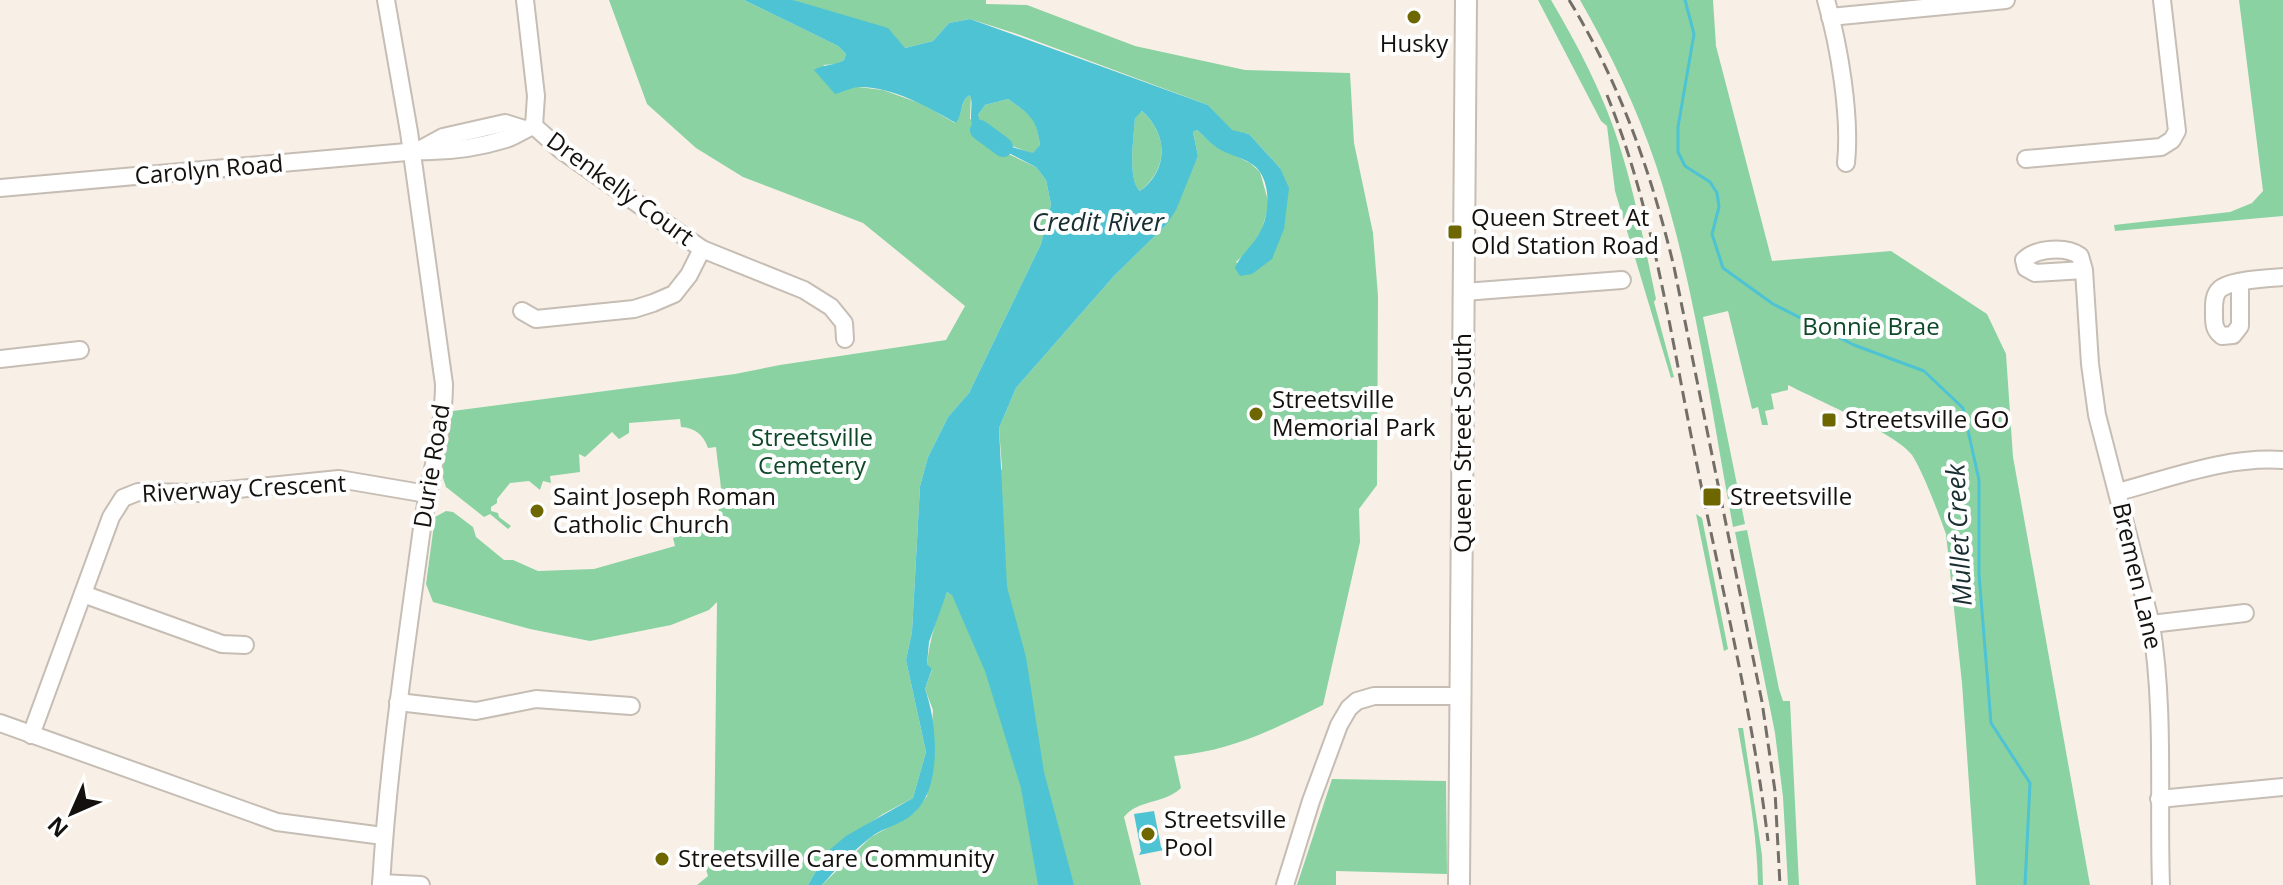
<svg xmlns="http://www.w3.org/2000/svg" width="2283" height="885" font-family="'Open Sans',sans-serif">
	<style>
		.green { fill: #8ad2a2 }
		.water { fill: #4dc3d4; fill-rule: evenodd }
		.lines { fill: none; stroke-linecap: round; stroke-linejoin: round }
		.stream { stroke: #4dc3d4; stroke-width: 3 }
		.river { stroke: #4dc3d4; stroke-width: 20 }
		.minor-casing { stroke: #c6bdb4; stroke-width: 20 }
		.major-casing { stroke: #c6bdb4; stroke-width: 24 }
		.minor { stroke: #fff; stroke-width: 16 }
		.major { stroke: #fff; stroke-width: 20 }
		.rail { stroke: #736e68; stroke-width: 3; stroke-dasharray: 12 6; stroke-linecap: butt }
		.poi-dot { fill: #6e6700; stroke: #fefefe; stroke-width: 3 }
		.labels { text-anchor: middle; stroke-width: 8; stroke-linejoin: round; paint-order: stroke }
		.poi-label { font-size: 24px; fill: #13100d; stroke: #fefefe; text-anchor: start }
		.street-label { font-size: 24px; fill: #13100d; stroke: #fefefe }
		.park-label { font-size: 24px; fill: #0d4928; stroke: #fefefe }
		.water-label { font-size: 26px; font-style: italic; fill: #192e31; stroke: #fefefe }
	</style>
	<rect width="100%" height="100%" fill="#f8f0e6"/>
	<g class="green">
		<path d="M609 0H744L838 46 846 54 844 60 837 64 823 65 858 87 883 90 922 104 955 123C963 114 960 100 971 94L970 119 978 121V115L985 105 1008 99C1030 115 1037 116 1040 145L1033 154 1012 146 1004 152 1036 167 1046 180 1051 204 1041 244 969 393 948 417 928 457 920 486 912 632 906 660 926 752 913 798 883 814 827 852 808 885H697L708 876 704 863 714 856 717 602 709 610 671 625 590 641 530 629 433 602 426 584 435 517 446 511 453 512 473 527 476 537 504 560H513L538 571 594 569 675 546 673 538C736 522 721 499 716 447L708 448C703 434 695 428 681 427L680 419 629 423V433L619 439 612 432 585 457 579 454 580 472 550 476 551 483 543 481 540 490 529 481 510 483 497 499V503L491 507V511L498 513 499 517 511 526 508 529 490 514 484 517 446 487 440 469 445 412 735 374 780 365 946 340 965 306 863 223 743 177 696 148 647 104Z"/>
		<path d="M793 0H986V4L1027 5 1135 46 1245 70 1350 73 1354 143 1373 233 1378 296 1377 485 1359 509 1360 542 1323 705C1272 730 1231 751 1174 756L1181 788C1165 804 1138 799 1124 817L1141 885H822L871 837 914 813 927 796 933 710 925 689 932 670 927 664C930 638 937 615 947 592L952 594 1002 468 999 428 1016 388 1114 276 1166 225 1198 156 1193 132 1197 130 1215 146 1250 163 1260 172 1269 204 1262 229 1251 248 1236 262 1252 274 1280 168 1249 134 1232 131 1208 105 1020 35 970 19 949 23 933 41 905 48Z"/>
		<path d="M1538 0H1551C1578 46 1603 93 1619 144 1635 194 1645 247 1656 299L1654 302 1674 377 1671 378 1615 191 1607 126 1601 121Z"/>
		<path d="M1580 0H1713L1716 46 1772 261 1891 251 1987 314 2006 354 2013 457 2090 885H1976L1962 683 1946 534C1938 512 1924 474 1912 455 1897 434 1815 399 1788 385V390L1771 394 1774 409 1765 411 1768 425H1762L1758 407 1752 409 1728 311 1703 317 1745 524 1733 527C1711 409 1694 279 1656 165 1637 108 1610 52 1580 0Z"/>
		<path d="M2239 0H2283V216L2115 231 2114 225 2230 212 2252 203 2263 191Z"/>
		<path d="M1142 111C1169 136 1168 169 1140 191 1127 180 1134 135 1135 117Z"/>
		<path d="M1696 514 1702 518 1728 649 1724 651Z"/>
		<path d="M1747 530 1779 689 1783 701H1790L1799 885H1788L1783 797 1775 733 1735 532Z"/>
		<path d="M1738 728H1743L1762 855 1763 885H1758C1757 830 1747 781 1738 728Z"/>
		<path d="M1332 779 1446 781 1447 874 1336 871V885H1297Z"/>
	</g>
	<g class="water">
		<path d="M744 0H793L888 28 905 48 933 41 949 23 970 19 1208 105 1232 130 1249 134 1280 168 1289 188 1284 229 1272 259 1252 274 1240 276 1235 268C1239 256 1253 246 1260 232 1269 215 1271 189 1260 172 1251 158 1228 156 1216 147 1209 142 1203 135 1197 130L1193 132 1198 156 1176 210 1166 225 1114 276 1016 388 999 428 1007 587 1026 657 1044 772 1074 885H1038L1021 788 985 671 952 595 947 592 929 642 927 664 932 669 925 689C937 722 943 787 914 813 903 824 884 827 871 837 854 850 836 869 822 885H808L827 852 846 836 913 798 926 752 906 660 912 632 920 486 928 457 948 417 969 393 1041 244 1051 204 1046 180 1036 167 1001 149 1005 145 1033 153 1040 145C1037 118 1029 114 1008 99L985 105 978 115 982 129 978 132C965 121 975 108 970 95 960 100 963 114 956 123 927 107 894 87 860 87 852 87 843 92 835 94L814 70C824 64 834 66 844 60L846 54 838 46ZM1142 111C1169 135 1168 171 1140 191 1127 180 1134 136 1135 118Z"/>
		<path d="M1154 811 1161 847 1164 850 1139 855 1141 851 1134 814Z"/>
	</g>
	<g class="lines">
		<path class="stream" d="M1685 0 1694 34 1678 127V152L1685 166 1710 182 1717 193 1719 207 1712 234 1723 268 1773 304 1854 345 1924 371 1963 408 1979 480V574L1991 723 2030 783 2025 885"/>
		<path class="river" d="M980 130 1003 147"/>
		<defs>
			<g id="minor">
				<path d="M525 0 536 96 534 126 561 150 702 249 804 290 831 307 844 323 845 339"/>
				<path d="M1826 0C1839 45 1851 116 1846 163"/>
				<path d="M1830 17 2006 0"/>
				<path d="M419 150 443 137 505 123 524 129"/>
				<path d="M2026 159 2161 147 2172 140 2177 131 2162 0"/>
				<path d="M0 188 418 151C448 152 477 148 506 139 516 136 524 129 534 126"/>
				<path d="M2084 270 2035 273 2026 268 2024 260C2036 248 2066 246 2080 256L2084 270 2090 364 2097 415 2151 624C2165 710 2158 798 2161 885"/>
				<path d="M2240 283V326L2233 335 2222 336C2214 330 2214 324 2214 314 2214 305 2213 295 2220 289 2231 280 2268 278 2283 277"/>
				<path d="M1464 292 1622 280"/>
				<path d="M522 311 536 319 634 309 653 303 674 294 689 275 702 249"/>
				<path d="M0 359 80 350"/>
				<path d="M2118 492C2171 478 2227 456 2283 460"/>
				<path d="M83 594 222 644 245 645"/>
				<path d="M2151 624 2245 613"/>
				<path d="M398 702 476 711 536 699 631 706"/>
				<path d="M0 723 277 822 383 836"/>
				<path d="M31 735 111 517 123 498 138 492 198 493 339 479 427 494"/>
				<path d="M2159 799 2283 787"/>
				<path d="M381 883 421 885"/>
				<path d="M381 885C388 765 406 647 422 528 429 480 444 432 444 384L409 132 386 0"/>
				<path d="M1285 885 1311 801 1339 725 1349 708 1357 701 1374 696H1461"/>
			</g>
			<path id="major" d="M1459 885 1466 0"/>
		</defs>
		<use href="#minor" class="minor-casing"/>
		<use href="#major" class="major-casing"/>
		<use href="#minor" class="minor"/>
		<use href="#major" class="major"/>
		<g class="rail">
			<path d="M1569 0C1620 83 1651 172 1674 267L1762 702 1775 791 1780 885"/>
			<path d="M1607 95C1654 211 1671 338 1696 460 1721 586 1753 713 1768 841"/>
		</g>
	</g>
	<g class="poi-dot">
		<circle cx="1414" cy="17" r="8"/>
		<rect x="1447" y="224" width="16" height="16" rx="4"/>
		<circle cx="1256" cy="414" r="8"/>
		<rect x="1821" y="412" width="16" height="16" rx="4"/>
		<rect x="1702" y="487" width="20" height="20" rx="4"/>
		<circle cx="537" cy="511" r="8"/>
		<circle cx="1148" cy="834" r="8"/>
		<circle cx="662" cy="859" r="8"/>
	</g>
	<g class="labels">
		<g class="poi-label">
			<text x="1414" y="52" text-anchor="middle">Husky</text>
			<text x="1471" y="226">Queen Street At<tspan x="1471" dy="28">Old Station Road</tspan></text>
			<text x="1272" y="408">Streetsville<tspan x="1272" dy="28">Memorial Park</tspan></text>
			<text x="1845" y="428">Streetsville GO</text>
			<text x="553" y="505">Saint Joseph Roman<tspan x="553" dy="28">Catholic Church</tspan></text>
			<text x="1730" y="505">Streetsville</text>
			<text x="1164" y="828">Streetsville<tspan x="1164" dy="28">Pool</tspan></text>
			<text x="678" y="867">Streetsville Care Community</text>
		</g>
		<g class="street-label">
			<text transform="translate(209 170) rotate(-5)" y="8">Carolyn Road</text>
			<text transform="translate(620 189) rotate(36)" y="8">Drenkelly Court</text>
			<text transform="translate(1463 443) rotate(-90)" y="8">Queen Street South</text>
			<text transform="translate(432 466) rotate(-81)" y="8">Durie Road</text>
			<text transform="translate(244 489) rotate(-3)" y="8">Riverway Crescent</text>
			<text transform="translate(2137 576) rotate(77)" y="8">Bremen Lane</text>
		</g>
		<g class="park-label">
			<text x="1871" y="335">Bonnie Brae</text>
			<text x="812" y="446">Streetsville<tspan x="812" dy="28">Cemetery</tspan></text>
		</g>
		<g class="water-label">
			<text x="1098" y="231">Credit River</text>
			<text transform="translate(1959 535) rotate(-93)" y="9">Mullet Creek</text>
		</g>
	</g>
	<g transform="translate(72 813) rotate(225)" stroke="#fefefe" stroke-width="6" paint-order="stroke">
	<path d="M0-6L14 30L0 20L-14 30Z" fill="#13100d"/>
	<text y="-12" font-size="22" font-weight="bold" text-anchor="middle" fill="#13100d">N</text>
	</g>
</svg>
